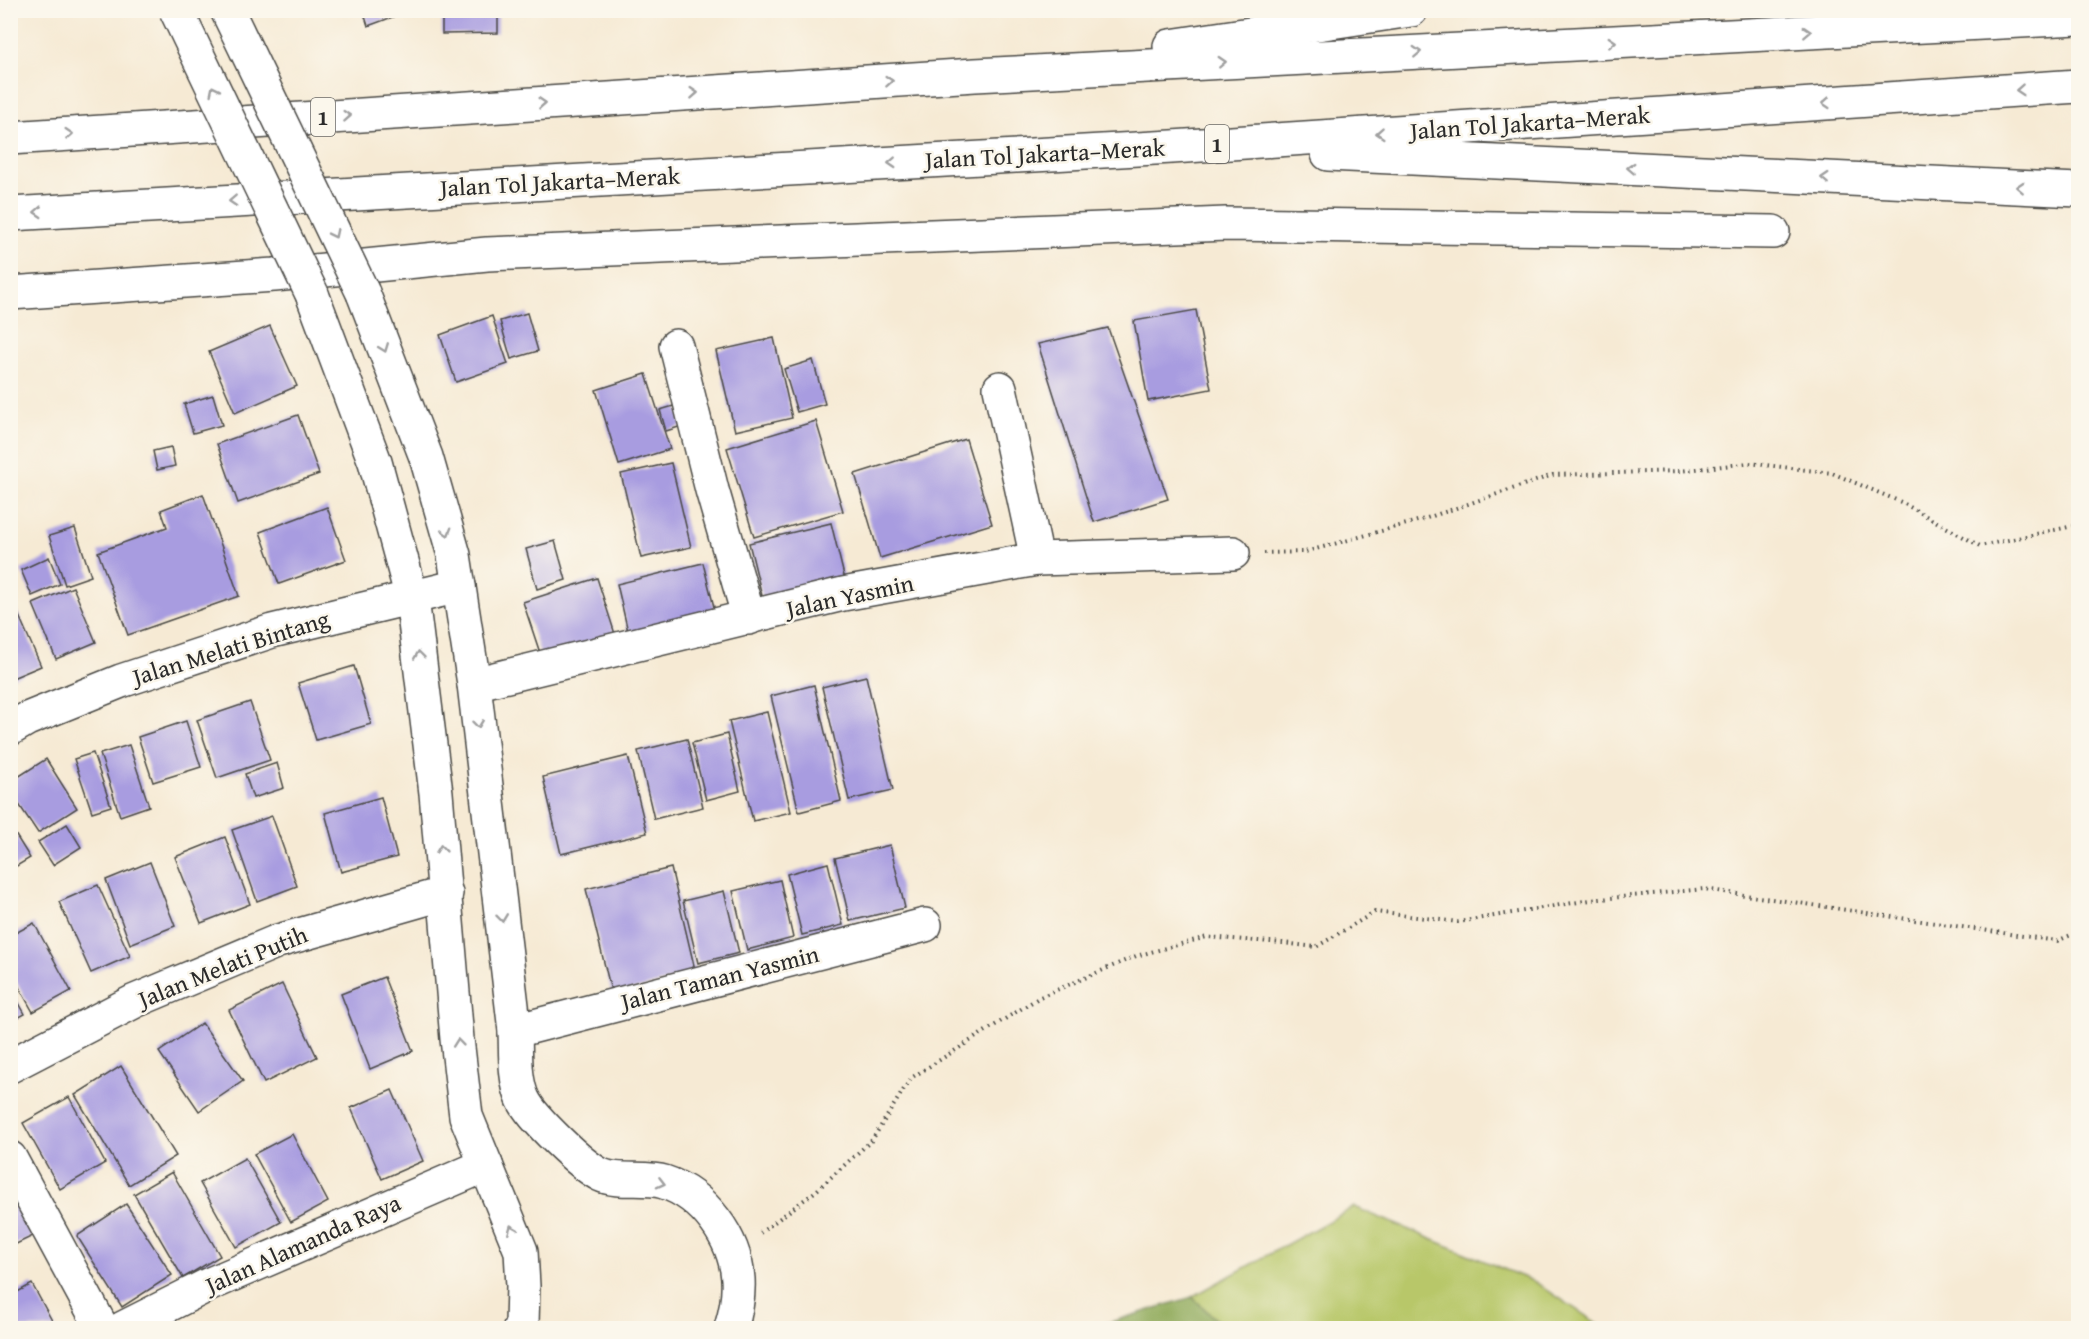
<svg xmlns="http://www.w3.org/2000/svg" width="2089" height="1339" font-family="'Gentium Book Plus',serif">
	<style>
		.green { fill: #b8c769; stroke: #72794a; stroke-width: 1.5 }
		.forest { fill: #92ac5d; stroke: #5e6c44; stroke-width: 1.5 }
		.building { fill: #a89ce0 }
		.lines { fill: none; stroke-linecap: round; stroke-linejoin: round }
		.minor-casing { stroke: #494844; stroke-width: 36 }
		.highway-casing { stroke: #494844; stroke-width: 36 }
		.path { stroke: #494844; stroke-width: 4; stroke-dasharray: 1.5 4.5; stroke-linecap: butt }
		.minor { stroke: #fff; stroke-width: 33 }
		.highway { stroke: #fff; stroke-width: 33 }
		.minor-bridge-casing { stroke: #494844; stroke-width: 36; stroke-linecap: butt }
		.minor-bridge { stroke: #fff; stroke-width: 33 }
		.oneway { stroke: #a0a0a0 }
		.labels { text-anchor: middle; stroke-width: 5; stroke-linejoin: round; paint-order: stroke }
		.shield { fill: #fbf7ec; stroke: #696865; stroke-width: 1.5 }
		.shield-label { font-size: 22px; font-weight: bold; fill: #2b2b2b }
		.street-label { font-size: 24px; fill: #2b2b2b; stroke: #fbf7ec }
	</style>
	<rect width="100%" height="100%" fill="#fbf7ec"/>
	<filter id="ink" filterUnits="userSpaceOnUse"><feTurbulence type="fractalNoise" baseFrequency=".0167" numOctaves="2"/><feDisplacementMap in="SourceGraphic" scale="12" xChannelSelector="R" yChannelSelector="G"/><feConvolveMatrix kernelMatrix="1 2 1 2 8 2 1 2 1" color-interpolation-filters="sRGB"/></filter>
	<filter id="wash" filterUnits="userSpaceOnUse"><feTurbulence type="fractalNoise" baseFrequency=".008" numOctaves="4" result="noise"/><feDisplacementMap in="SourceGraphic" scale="24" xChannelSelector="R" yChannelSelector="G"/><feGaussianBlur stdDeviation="1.35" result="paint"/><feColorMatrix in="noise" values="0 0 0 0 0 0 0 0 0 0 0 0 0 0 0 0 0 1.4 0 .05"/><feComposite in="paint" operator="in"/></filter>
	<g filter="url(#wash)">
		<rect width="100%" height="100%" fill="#f6ead4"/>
		<path class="green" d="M1354 1207 1535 1282 1604 1328H1225L1192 1297Z"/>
		<path class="forest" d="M1192 1297 1225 1328H1091Z"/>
		<g id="blocks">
			<g class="building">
				<path d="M363 10H409V11L368 26Z"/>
				<path d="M442 10H498V33L442 34Z"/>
				<path d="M1196 310 1211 389 1148 401 1134 321Z"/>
				<path d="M527 313 538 351 511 359 500 321Z"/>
				<path d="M492 316 508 364 456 382 440 335Z"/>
				<path d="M270 326 297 386 235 413 209 352Z"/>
				<path d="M1108 328 1168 499 1094 522 1038 344Z"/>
				<path d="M774 338 792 418 735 431 716 351Z"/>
				<path d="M813 360 825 404 797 412 784 369Z"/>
				<path d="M646 374 670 449 619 465 596 390Z"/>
				<path d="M213 395 222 425 193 433 184 404Z"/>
				<path d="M677 405 682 426 666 431 660 410Z"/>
				<path d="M298 415 319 474 238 503 217 444Z"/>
				<path d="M816 421 843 511 754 537 727 448Z"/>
				<path d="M966 439 992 524 880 558 855 474Z"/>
				<path d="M171 447 175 466 157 470 153 451Z"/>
				<path d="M671 463 691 547 641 558 621 474Z"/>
				<path d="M203 494 239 596 128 635 98 552 167 527 161 510Z"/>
				<path d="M327 507 346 560 279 584 260 532Z"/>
				<path d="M831 523 847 588 765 608 749 543Z"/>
				<path d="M75 528 91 576 65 585 49 536Z"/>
				<path d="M555 541 566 580 537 589 526 549Z"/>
				<path d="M49 557 60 584 32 596 21 570Z"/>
				<path d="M703 563 717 619 630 640 617 584Z"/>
				<path d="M597 578 615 634 542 659 523 602Z"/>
				<path d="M73 587 96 642 56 659 33 604Z"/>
				<path d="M13 602 41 666 10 679V603Z"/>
				<path d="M354 666 371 724 316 740 298 683Z"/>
				<path d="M866 676 893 790 849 800 822 687Z"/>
				<path d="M814 685 841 801 799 812 771 696Z"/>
				<path d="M250 702 270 760 217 778 197 720Z"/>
				<path d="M767 712 791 812 753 821 729 721Z"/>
				<path d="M186 721 201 767 153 782 138 737Z"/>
				<path d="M727 734 740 791 706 800 692 743Z"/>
				<path d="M687 739 703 807 654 819 638 751Z"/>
				<path d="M129 745 149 806 120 816 100 754Z"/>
				<path d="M93 753 111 806 92 812 74 759Z"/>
				<path d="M628 756 647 833 561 854 543 777Z"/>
				<path d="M46 759 77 808 38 833 10 791V782Z"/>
				<path d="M277 763 284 788 253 798 245 774Z"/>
				<path d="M381 797 397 857 341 872 325 813Z"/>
				<path d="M272 816 297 886 257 901 232 830Z"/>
				<path d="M67 824 81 847 53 865 38 842Z"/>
				<path d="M10 826 30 858 10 870Z"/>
				<path d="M225 837 250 904 201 923 175 857Z"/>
				<path d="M890 845 905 908 850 921 835 858Z"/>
				<path d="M150 862 175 926 130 944 106 880Z"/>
				<path d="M828 863 843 925 802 935 787 874Z"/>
				<path d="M671 868 696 974 612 995 586 889Z"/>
				<path d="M780 880 793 938 747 950 733 891Z"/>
				<path d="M98 885 130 956 91 973 59 902Z"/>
				<path d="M724 891 739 953 698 963 683 901Z"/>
				<path d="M34 923 71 991 33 1012 10 971V936Z"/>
				<path d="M384 977 413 1051 370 1069 341 994Z"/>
				<path d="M282 984 317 1057 264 1083 229 1010Z"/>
				<path d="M10 987 25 1014 10 1022Z"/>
				<path d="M202 1023 243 1081 199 1111 159 1052Z"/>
				<path d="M121 1066 176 1156 129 1185 75 1095Z"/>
				<path d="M392 1090 423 1161 382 1179 351 1108Z"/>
				<path d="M69 1097 105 1163 60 1189 23 1123Z"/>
				<path d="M292 1134 328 1202 291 1222 254 1154Z"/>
				<path d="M245 1158 281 1222 236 1247 200 1183Z"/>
				<path d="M172 1172 220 1256 183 1278 134 1194Z"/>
				<path d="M14 1196 33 1236 10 1247V1198Z"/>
				<path d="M126 1204 172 1275 122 1307 77 1236Z"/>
				<path d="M32 1284 56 1328H10V1296Z"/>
			</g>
		</g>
	</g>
	<g filter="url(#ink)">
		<use href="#blocks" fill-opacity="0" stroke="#494844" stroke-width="1.5"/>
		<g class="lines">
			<defs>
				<g id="minor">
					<path d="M10 293 274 275 487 254 1226 224 1773 232"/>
					<path d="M363 293 426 457 454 555 474 684 515 1031C516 1052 514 1079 523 1099 532 1118 582 1166 601 1175 618 1183 646 1176 664 1182 704 1195 735 1238 738 1279 739 1296 736 1312 731 1328"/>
					<path d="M312 294 375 462 412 598 436 793 457 1039 466 1116 521 1251 523 1286 522 1324 520 1328"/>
					<path d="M676 346 712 490 749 618"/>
					<path d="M1000 388 1037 559"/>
					<path d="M474 684 843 594 1037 559 1233 553"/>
					<path d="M10 729 27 719 121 681 272 631 459 586"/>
					<path d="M515 1031 925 925"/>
					<path d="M10 1066 135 1001 278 941 446 893"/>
					<path d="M10 1158 102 1328"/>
					<path d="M123 1328 208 1285 486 1165"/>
				</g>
				<g id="highway">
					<path d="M1170 46 1411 10"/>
					<path d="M10 138 975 75 2078 18"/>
					<path d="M1328 154 2078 190"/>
					<path d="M10 214 1172 147 2078 86"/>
				</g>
			</defs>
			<use href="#minor" class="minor-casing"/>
			<use href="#highway" class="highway-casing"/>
			<g class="path">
				<path d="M1264 553 1305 552 1421 520 1553 475 1679 471 1749 463 1832 473 1901 502 1980 546 2078 525"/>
				<path d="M760 1233 816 1191 872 1140 911 1078 1040 997 1136 956 1207 937 1283 943 1316 947 1375 912 1458 922 1590 900 1704 889 2057 941 2078 932"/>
			</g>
			<use href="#minor" class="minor"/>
			<use href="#highway" class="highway"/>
			<defs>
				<g id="minor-bridge">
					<path d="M176 10 312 294"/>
					<path d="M227 10 363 293"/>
				</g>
			</defs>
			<use href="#minor-bridge" class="minor-bridge-casing"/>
			<use href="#minor-bridge" class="minor-bridge"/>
		</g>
		<defs><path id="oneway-chevron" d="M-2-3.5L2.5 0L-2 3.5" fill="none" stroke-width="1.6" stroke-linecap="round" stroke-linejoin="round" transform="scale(1.5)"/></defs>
		<g class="oneway">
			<use href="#oneway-chevron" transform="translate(1807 32) rotate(-3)"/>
			<use href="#oneway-chevron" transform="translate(1612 42) rotate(-3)"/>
			<use href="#oneway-chevron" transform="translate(1417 52) rotate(-3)"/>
			<use href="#oneway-chevron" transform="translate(1222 62) rotate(-3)"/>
			<use href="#oneway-chevron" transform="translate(889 81) rotate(-4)"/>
			<use href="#oneway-chevron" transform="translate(214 90) rotate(-116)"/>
			<use href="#oneway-chevron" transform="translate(2020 90) rotate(176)"/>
			<use href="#oneway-chevron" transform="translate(694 93) rotate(-4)"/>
			<use href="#oneway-chevron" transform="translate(542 103) rotate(-4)"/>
			<use href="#oneway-chevron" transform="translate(1826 103) rotate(176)"/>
			<use href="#oneway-chevron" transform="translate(347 116) rotate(-4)"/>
			<use href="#oneway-chevron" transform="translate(1380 133) rotate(176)"/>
			<use href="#oneway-chevron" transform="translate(69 134) rotate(-4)"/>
			<use href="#oneway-chevron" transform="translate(892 163) rotate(177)"/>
			<use href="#oneway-chevron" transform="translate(1631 168) rotate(-177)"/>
			<use href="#oneway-chevron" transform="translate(1825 178) rotate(-177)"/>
			<use href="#oneway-chevron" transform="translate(2020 187) rotate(-177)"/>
			<use href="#oneway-chevron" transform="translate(233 201) rotate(177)"/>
			<use href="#oneway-chevron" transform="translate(38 212) rotate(177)"/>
			<use href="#oneway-chevron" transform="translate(334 234) rotate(64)"/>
			<use href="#oneway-chevron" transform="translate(384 348) rotate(69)"/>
			<use href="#oneway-chevron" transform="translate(447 532) rotate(74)"/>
			<use href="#oneway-chevron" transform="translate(419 655) rotate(-97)"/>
			<use href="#oneway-chevron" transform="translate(478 724) rotate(83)"/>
			<use href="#oneway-chevron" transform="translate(441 849) rotate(-96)"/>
			<use href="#oneway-chevron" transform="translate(502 918) rotate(83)"/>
			<use href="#oneway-chevron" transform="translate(458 1043) rotate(-96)"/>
			<use href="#oneway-chevron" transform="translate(661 1183) rotate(14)"/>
			<use href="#oneway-chevron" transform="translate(512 1229) rotate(-112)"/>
		</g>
	</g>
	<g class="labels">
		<g class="shield">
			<rect x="311" y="98" width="24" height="38" rx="4.5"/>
			<rect x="1205" y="125" width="24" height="38" rx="4.5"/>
		</g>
		<g class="shield-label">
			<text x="323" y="125">1</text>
			<text x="1217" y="152">1</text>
		</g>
		<g class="street-label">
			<text transform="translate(1530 123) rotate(-4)" y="8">Jalan Tol Jakarta–Merak</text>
			<text transform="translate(1045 154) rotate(-3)" y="8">Jalan Tol Jakarta–Merak</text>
			<text transform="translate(560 182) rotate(-3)" y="8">Jalan Tol Jakarta–Merak</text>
			<text transform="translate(850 596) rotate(-12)" y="8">Jalan Yasmin</text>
			<text transform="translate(231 648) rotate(-17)" y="8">Jalan Melati Bintang</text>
			<text transform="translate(223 967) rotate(-22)" y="8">Jalan Melati Putih</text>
			<text transform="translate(720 978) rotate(-14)" y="8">Jalan Taman Yasmin</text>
			<text transform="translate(303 1244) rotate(-24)" y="8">Jalan Alamanda Raya</text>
		</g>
	</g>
	<rect width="2089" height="1339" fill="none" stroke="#fbf7ec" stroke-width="36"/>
</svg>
